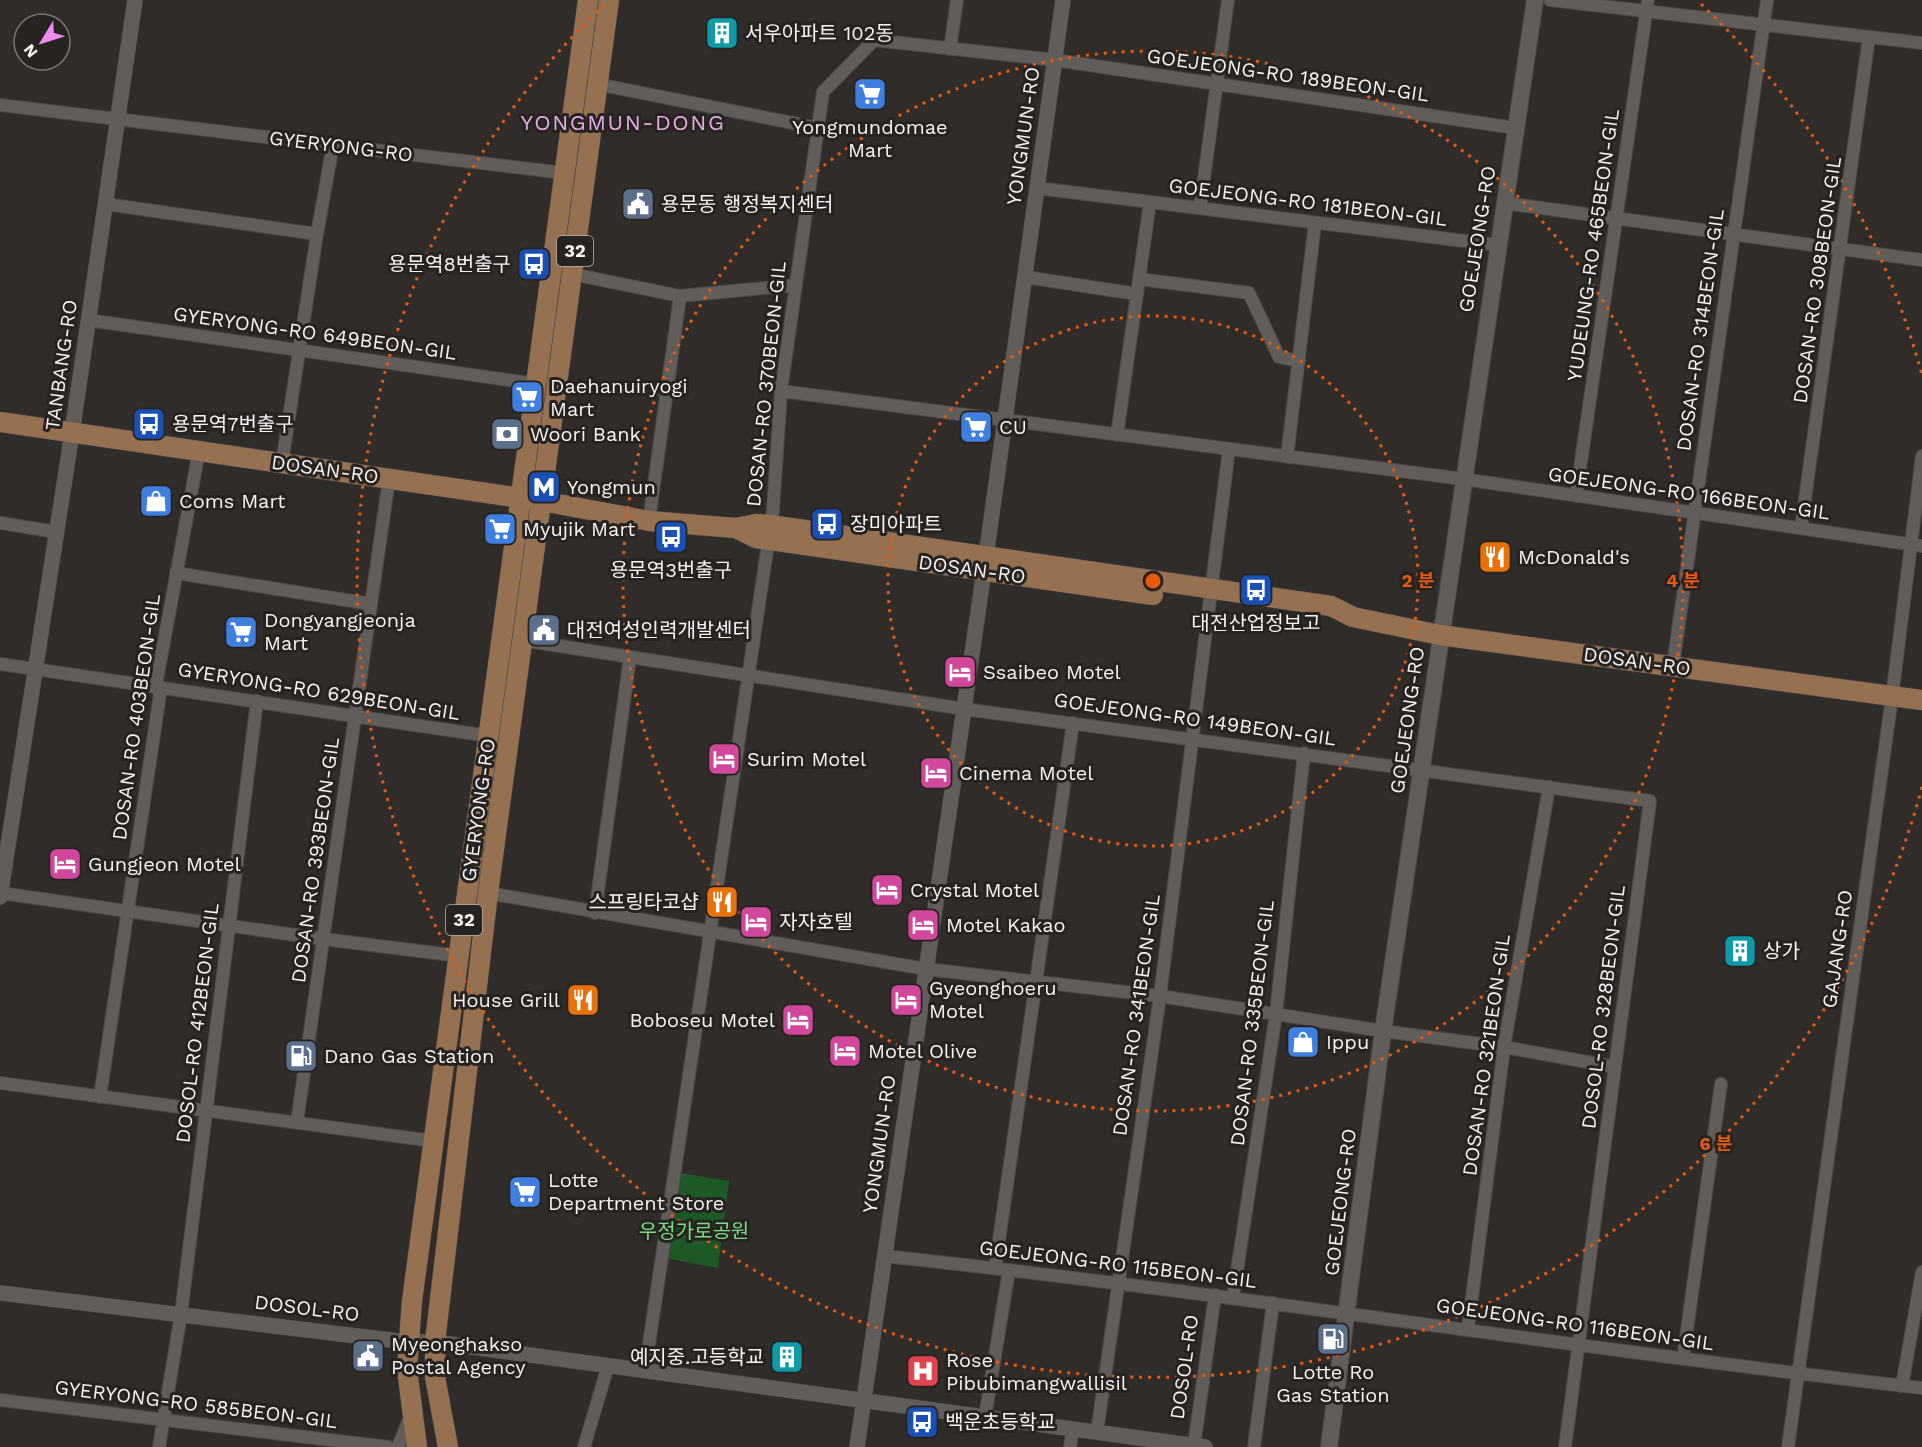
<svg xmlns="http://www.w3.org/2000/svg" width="1922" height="1447" font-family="'Work Sans','Noto Sans KR',sans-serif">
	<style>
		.green { fill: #1c5927 }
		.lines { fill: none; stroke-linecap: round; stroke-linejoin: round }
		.minor-casing { stroke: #4d4a49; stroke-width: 14 }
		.tertiary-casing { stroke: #4d4a49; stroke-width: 16 }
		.secondary-casing { stroke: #4d4a49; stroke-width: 18 }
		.primary-casing { stroke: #4d4a49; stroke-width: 21 }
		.minor { stroke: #615d5a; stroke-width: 12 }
		.tertiary { stroke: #615d5a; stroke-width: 15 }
		.secondary { stroke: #615d5a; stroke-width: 16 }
		.primary { stroke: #957152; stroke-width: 20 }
		.ring { fill: none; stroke: #e8590c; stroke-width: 3; stroke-dasharray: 3 6 }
		.labels { text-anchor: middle; stroke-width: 6; stroke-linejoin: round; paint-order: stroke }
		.shield { fill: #262321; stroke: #b8b5b3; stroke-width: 1.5 }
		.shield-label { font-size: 18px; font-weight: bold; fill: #f6f3f2 }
		.poi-label { font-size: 20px; fill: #f6f3f2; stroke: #262321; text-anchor: start }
		.street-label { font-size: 20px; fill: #f6f3f2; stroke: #262321 }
		.park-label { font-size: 20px; fill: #79dd85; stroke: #262321 }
		.quarter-label { font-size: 22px; letter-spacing: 1.5px; fill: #e5ace4; stroke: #262321 }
		.centre { fill: #e8590c; stroke: #262321; stroke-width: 3 }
		.ring-label { font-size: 18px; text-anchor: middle; font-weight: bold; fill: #e8590c; stroke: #262321; stroke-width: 6; stroke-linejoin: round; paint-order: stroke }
	</style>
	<rect width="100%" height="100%" fill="#302c2a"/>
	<path class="green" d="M680 1173 729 1181 718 1268 670 1259 662 1247Z"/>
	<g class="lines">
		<defs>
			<g id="minor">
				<path d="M1550 0 1922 43"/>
				<path d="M950 49 957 0"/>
				<path d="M597 84 818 128"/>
				<path d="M0 105 564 173"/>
				<path d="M1037 188 1497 245"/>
				<path d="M1505 203 1922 260"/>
				<path d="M105 204 317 234"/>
				<path d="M1200 208 1228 0"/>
				<path d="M572 274 680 296 796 285"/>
				<path d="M1025 277 1137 294"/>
				<path d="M1139 279 1249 293 1279 357 1299 361"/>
				<path d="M88 320 536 384"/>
				<path d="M781 391 1463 479 1922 546"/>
				<path d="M1117 435 1150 202"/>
				<path d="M1287 457 1315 223"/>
				<path d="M282 463 317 234 333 145"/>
				<path d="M1576 496 1648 0"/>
				<path d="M649 521 680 296"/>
				<path d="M0 523 56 532"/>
				<path d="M1801 528 1869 37"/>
				<path d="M176 573 371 604"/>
				<path d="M521 640 964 709 1650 801 1565 1447"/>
				<path d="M0 664 489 736"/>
				<path d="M1673 666 1767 0"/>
				<path d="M0 893 323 939 459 956"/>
				<path d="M488 893 926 969 1160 996 1383 1031 1504 1047 1615 1067"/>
				<path d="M595 913 630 657"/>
				<path d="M0 1083 433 1141"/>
				<path d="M100 1097 160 694 156 685 199 451"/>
				<path d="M297 1122 389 479"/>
				<path d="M884 1256C1231 1293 1575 1349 1922 1388"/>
				<path d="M995 1268 1073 723"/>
				<path d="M1233 1297 1276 1014 1304 753"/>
				<path d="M1468 1329 1504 1047 1549 787"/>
				<path d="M1683 1359 1721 1084"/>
				<path d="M645 1371 773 510 781 391 823 92 874 40 1055 60 1515 128"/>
				<path d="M1902 1386 1922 1272"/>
				<path d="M0 1400 388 1447"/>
				<path d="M985 1417 1009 1270"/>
				<path d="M1097 1432 1160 996 1229 449"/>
				<path d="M1194 1446 1215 1295"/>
				<path d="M159 1447 181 1314 257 701"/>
				<path d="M398 1447 411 1415"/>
				<path d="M584 1447 608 1366"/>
				<path d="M1070 1447 1073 1429"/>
				<path d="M1254 1447 1273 1303"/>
				<path d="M1788 1447 1892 697 1922 456"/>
			</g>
			<g id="tertiary">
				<path d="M0 897 72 433 135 0"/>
				<path d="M0 1293 407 1342H435L1205 1447"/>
				<path d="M857 1447 984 571 1063 0"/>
			</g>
			<path id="secondary" d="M1329 1447 1383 1031 1535 0"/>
			<g id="primary">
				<path d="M0 422 542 501 649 521 736 528 756 524 770 525 1331 606 1353 617 1440 635 1922 700"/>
				<path d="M736 528 756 538 1153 595"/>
				<path d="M417 1447 407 1369 412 1301 588 0"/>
				<path d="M448 1447 435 1377V1342L488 893 609 0"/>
			</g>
		</defs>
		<use href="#minor" class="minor-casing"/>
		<use href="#tertiary" class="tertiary-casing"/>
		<use href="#secondary" class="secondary-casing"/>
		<use href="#primary" class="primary-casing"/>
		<use href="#minor" class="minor"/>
		<use href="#tertiary" class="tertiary"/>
		<use href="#secondary" class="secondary"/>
		<use href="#primary" class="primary"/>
	</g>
	<g class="ring">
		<circle cx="1153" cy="581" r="265"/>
		<circle cx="1153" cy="581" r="530"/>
		<path d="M1922 787A796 796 0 1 1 605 4M1701 4A796 796 0 0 1 1922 375"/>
	</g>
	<defs>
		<symbol id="building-square" viewBox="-11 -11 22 22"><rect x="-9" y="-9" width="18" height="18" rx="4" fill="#0f9aa8" stroke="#262321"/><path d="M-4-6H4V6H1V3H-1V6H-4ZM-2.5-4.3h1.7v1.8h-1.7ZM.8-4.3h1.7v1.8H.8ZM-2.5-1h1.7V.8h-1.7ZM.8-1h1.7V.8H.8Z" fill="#fff"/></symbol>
		<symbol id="supermarket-square" viewBox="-11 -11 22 22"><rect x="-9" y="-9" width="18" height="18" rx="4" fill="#3f7fe0" stroke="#262321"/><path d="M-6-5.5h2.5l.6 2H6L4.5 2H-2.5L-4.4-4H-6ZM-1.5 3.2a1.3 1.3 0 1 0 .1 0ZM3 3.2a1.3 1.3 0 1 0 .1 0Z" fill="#fff"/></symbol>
		<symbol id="civic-square" viewBox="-11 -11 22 22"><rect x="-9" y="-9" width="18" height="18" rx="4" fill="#5c6f8a" stroke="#262321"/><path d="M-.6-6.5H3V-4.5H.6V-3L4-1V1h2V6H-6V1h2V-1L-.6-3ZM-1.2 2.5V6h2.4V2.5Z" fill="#fff"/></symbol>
		<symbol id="bus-square" viewBox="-11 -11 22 22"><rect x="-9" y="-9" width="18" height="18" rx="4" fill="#1a4fb4" stroke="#262321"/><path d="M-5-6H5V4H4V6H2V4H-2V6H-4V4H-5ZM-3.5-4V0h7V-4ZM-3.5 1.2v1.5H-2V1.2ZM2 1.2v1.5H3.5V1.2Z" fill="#fff"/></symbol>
		<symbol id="bank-square" viewBox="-11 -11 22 22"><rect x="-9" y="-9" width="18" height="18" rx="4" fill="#5c6f8a" stroke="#262321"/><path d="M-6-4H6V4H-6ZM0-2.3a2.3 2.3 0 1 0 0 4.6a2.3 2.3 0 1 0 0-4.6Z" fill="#fff"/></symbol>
		<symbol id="metro-square" viewBox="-11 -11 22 22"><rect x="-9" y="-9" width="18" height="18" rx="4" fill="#1a4fb4" stroke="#262321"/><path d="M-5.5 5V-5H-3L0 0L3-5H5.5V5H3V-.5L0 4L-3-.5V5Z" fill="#fff"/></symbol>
		<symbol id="shop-square" viewBox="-11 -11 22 22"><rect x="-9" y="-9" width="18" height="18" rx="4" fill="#3f7fe0" stroke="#262321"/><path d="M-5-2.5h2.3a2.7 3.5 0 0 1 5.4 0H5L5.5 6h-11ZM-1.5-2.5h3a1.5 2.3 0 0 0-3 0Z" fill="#fff"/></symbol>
		<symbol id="restaurant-square" viewBox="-11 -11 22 22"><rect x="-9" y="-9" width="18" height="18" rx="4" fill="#e8710a" stroke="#262321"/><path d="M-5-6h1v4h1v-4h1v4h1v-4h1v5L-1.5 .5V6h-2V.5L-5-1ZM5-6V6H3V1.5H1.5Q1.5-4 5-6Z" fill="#fff"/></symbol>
		<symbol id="hotel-square" viewBox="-11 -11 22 22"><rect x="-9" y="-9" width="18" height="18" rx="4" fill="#d1479c" stroke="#262321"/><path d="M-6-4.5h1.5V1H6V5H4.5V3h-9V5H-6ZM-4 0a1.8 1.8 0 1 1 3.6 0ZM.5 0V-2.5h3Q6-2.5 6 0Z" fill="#fff"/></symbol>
		<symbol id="fuel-square" viewBox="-11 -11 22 22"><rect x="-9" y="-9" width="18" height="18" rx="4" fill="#5c6f8a" stroke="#262321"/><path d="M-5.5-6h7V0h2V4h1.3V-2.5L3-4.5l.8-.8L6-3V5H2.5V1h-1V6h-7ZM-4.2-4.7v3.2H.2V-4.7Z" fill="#fff"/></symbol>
		<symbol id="hospital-square" viewBox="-11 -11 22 22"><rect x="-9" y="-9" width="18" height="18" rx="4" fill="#e0444e" stroke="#262321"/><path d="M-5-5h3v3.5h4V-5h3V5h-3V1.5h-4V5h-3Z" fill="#fff"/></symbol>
	</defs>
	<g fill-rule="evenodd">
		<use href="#building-square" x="703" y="14" width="38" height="38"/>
		<use href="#supermarket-square" x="851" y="75" width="38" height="38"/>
		<use href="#civic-square" x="619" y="185" width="38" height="38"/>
		<use href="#bus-square" x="515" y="245" width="38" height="38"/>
		<use href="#supermarket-square" x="508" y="378" width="38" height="38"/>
		<use href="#bus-square" x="130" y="405" width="38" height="38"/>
		<use href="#supermarket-square" x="957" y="408" width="38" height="38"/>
		<use href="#bank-square" x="488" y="415" width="38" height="38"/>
		<use href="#metro-square" x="525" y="468" width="38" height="38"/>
		<use href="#shop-square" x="137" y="482" width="38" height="38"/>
		<use href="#bus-square" x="808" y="505" width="38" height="38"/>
		<use href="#supermarket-square" x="481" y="510" width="38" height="38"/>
		<use href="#bus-square" x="652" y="518" width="38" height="38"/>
		<use href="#restaurant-square" x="1476" y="538" width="38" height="38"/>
		<use href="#bus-square" x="1237" y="571" width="38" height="38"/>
		<use href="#civic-square" x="525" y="611" width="38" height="38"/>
		<use href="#supermarket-square" x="222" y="613" width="38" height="38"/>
		<use href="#hotel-square" x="941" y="653" width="38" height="38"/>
		<use href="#hotel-square" x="705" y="740" width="38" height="38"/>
		<use href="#hotel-square" x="917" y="754" width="38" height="38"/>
		<use href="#hotel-square" x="46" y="845" width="38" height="38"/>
		<use href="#hotel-square" x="868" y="871" width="38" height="38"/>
		<use href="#restaurant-square" x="703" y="883" width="38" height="38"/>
		<use href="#hotel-square" x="737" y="903" width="38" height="38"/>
		<use href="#hotel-square" x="904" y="906" width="38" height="38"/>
		<use href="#building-square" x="1721" y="932" width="38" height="38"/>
		<use href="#restaurant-square" x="564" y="981" width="38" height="38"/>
		<use href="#hotel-square" x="887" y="981" width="38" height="38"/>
		<use href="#hotel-square" x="779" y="1001" width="38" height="38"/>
		<use href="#shop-square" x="1284" y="1023" width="38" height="38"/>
		<use href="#hotel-square" x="826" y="1032" width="38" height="38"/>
		<use href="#fuel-square" x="282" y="1037" width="38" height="38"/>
		<use href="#supermarket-square" x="506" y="1173" width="38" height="38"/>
		<use href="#fuel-square" x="1314" y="1320" width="38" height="38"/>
		<use href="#civic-square" x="349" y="1337" width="38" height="38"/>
		<use href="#building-square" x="768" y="1338" width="38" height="38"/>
		<use href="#hospital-square" x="904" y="1352" width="38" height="38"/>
		<use href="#bus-square" x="903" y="1403" width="38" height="38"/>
	</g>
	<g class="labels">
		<g class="shield">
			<rect x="557" y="236" width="36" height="30" rx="4.5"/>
			<rect x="446" y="905" width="36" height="30" rx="4.5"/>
		</g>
		<g class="shield-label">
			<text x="575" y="257">32</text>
			<text x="464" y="926">32</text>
		</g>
		<g class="poi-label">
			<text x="745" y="40">서우아파트 102동</text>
			<text x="870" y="134" text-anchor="middle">Yongmundomae<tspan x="870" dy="23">Mart</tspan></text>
			<text x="661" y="211">용문동 행정복지센터</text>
			<text x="511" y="271" text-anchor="end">용문역8번출구</text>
			<text x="550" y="393">Daehanuiryogi<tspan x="550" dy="23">Mart</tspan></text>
			<text x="172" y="431">용문역7번출구</text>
			<text x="999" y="434">CU</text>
			<text x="530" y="441">Woori Bank</text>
			<text x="567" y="494">Yongmun</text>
			<text x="179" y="508">Coms Mart</text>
			<text x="850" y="531">장미아파트</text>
			<text x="523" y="536">Myujik Mart</text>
			<text x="1518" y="564">McDonald's</text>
			<text x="671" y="577" text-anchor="middle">용문역3번출구</text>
			<text x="264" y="627">Dongyangjeonja<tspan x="264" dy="23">Mart</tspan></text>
			<text x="1256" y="630" text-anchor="middle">대전산업정보고</text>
			<text x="567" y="637">대전여성인력개발센터</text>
			<text x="983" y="679">Ssaibeo Motel</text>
			<text x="747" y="766">Surim Motel</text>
			<text x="959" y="780">Cinema Motel</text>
			<text x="88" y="871">Gungjeon Motel</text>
			<text x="910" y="897">Crystal Motel</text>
			<text x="699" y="909" text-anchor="end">스프링타코샵</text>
			<text x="779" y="929">자자호텔</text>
			<text x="946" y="932">Motel Kakao</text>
			<text x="1763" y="958">상가</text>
			<text x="929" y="995">Gyeonghoeru<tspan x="929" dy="23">Motel</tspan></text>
			<text x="560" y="1007" text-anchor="end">House Grill</text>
			<text x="775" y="1027" text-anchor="end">Boboseu Motel</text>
			<text x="1326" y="1049">Ippu</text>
			<text x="868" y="1058">Motel Olive</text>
			<text x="324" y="1063">Dano Gas Station</text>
			<text x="548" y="1187">Lotte<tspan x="548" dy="23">Department Store</tspan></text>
			<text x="391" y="1351">Myeonghakso<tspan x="391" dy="23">Postal Agency</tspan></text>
			<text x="764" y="1364" text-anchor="end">예지중.고등학교</text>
			<text x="946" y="1367">Rose<tspan x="946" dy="23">Pibubimangwallisil</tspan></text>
			<text x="1333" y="1379" text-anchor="middle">Lotte Ro<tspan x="1333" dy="23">Gas Station</tspan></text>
			<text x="945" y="1429">백운초등학교</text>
		</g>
		<g class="street-label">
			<text transform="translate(1288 75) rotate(8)" y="7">GOEJEONG-RO 189BEON-GIL</text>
			<text transform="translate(1023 136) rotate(-82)" y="7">YONGMUN-RO</text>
			<text transform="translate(341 146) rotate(7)" y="7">GYERYONG-RO</text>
			<text transform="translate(1308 202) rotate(7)" y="7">GOEJEONG-RO 181BEON-GIL</text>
			<text transform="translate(1477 239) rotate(-81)" y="7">GOEJEONG-RO</text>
			<text transform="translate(1593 245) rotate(-82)" y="7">YUDEUNG-RO 465BEON-GIL</text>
			<text transform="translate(1817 280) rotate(-82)" y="7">DOSAN-RO 308BEON-GIL</text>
			<text transform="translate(1700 330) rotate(-82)" y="7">DOSAN-RO 314BEON-GIL</text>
			<text transform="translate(315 333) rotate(8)" y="7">GYERYONG-RO 649BEON-GIL</text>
			<text transform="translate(61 365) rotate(-82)" y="7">TANBANG-RO</text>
			<text transform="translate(766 384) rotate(-84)" y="7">DOSAN-RO 370BEON-GIL</text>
			<text transform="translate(325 469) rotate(8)" y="7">DOSAN-RO</text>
			<text transform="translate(1689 493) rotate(8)" y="7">GOEJEONG-RO 166BEON-GIL</text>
			<text transform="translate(972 569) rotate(8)" y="7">DOSAN-RO</text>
			<text transform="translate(1637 661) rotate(8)" y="7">DOSAN-RO</text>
			<text transform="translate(319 691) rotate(9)" y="7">GYERYONG-RO 629BEON-GIL</text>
			<text transform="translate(136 717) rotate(-82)" y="7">DOSAN-RO 403BEON-GIL</text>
			<text transform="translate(1195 719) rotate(8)" y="7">GOEJEONG-RO 149BEON-GIL</text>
			<text transform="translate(1407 720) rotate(-82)" y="7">GOEJEONG-RO</text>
			<text transform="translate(478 810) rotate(-82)" y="7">GYERYONG-RO</text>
			<text transform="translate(315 860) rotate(-82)" y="7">DOSAN-RO 393BEON-GIL</text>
			<text transform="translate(1837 949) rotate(-82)" y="7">GAJANG-RO</text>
			<text transform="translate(1603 1007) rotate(-83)" y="7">DOSOL-RO 328BEON-GIL</text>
			<text transform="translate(1136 1015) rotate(-82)" y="7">DOSAN-RO 341BEON-GIL</text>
			<text transform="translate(197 1023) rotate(-83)" y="7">DOSOL-RO 412BEON-GIL</text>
			<text transform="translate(1252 1023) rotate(-83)" y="7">DOSAN-RO 335BEON-GIL</text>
			<text transform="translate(1486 1055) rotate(-82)" y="7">DOSAN-RO 321BEON-GIL</text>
			<text transform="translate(879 1144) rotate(-82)" y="7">YONGMUN-RO</text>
			<text transform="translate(1340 1202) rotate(-83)" y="7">GOEJEONG-RO</text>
			<text transform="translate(1118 1264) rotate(7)" y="7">GOEJEONG-RO 115BEON-GIL</text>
			<text transform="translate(307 1308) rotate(7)" y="7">DOSOL-RO</text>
			<text transform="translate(1575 1324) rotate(8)" y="7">GOEJEONG-RO 116BEON-GIL</text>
			<text transform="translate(1184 1367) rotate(-82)" y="7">DOSOL-RO</text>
			<text transform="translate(196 1404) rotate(7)" y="7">GYERYONG-RO 585BEON-GIL</text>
		</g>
		<g class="park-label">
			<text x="694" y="1238">우정가로공원</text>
		</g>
		<g class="quarter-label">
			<text x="623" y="130">YONGMUN-DONG</text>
		</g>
	</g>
	<circle cx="1153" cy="581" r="9" class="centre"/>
	<g class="ring-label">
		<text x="1418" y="587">2 분</text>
		<text x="1683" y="587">4 분</text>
		<text x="1716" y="1150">6 분</text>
	</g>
	<g transform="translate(42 42) rotate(232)"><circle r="28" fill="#262321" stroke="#797675" stroke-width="1.5"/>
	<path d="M0-4.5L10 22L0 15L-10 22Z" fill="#f28af3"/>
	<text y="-9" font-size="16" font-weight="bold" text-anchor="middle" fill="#f6f3f2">N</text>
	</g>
</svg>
